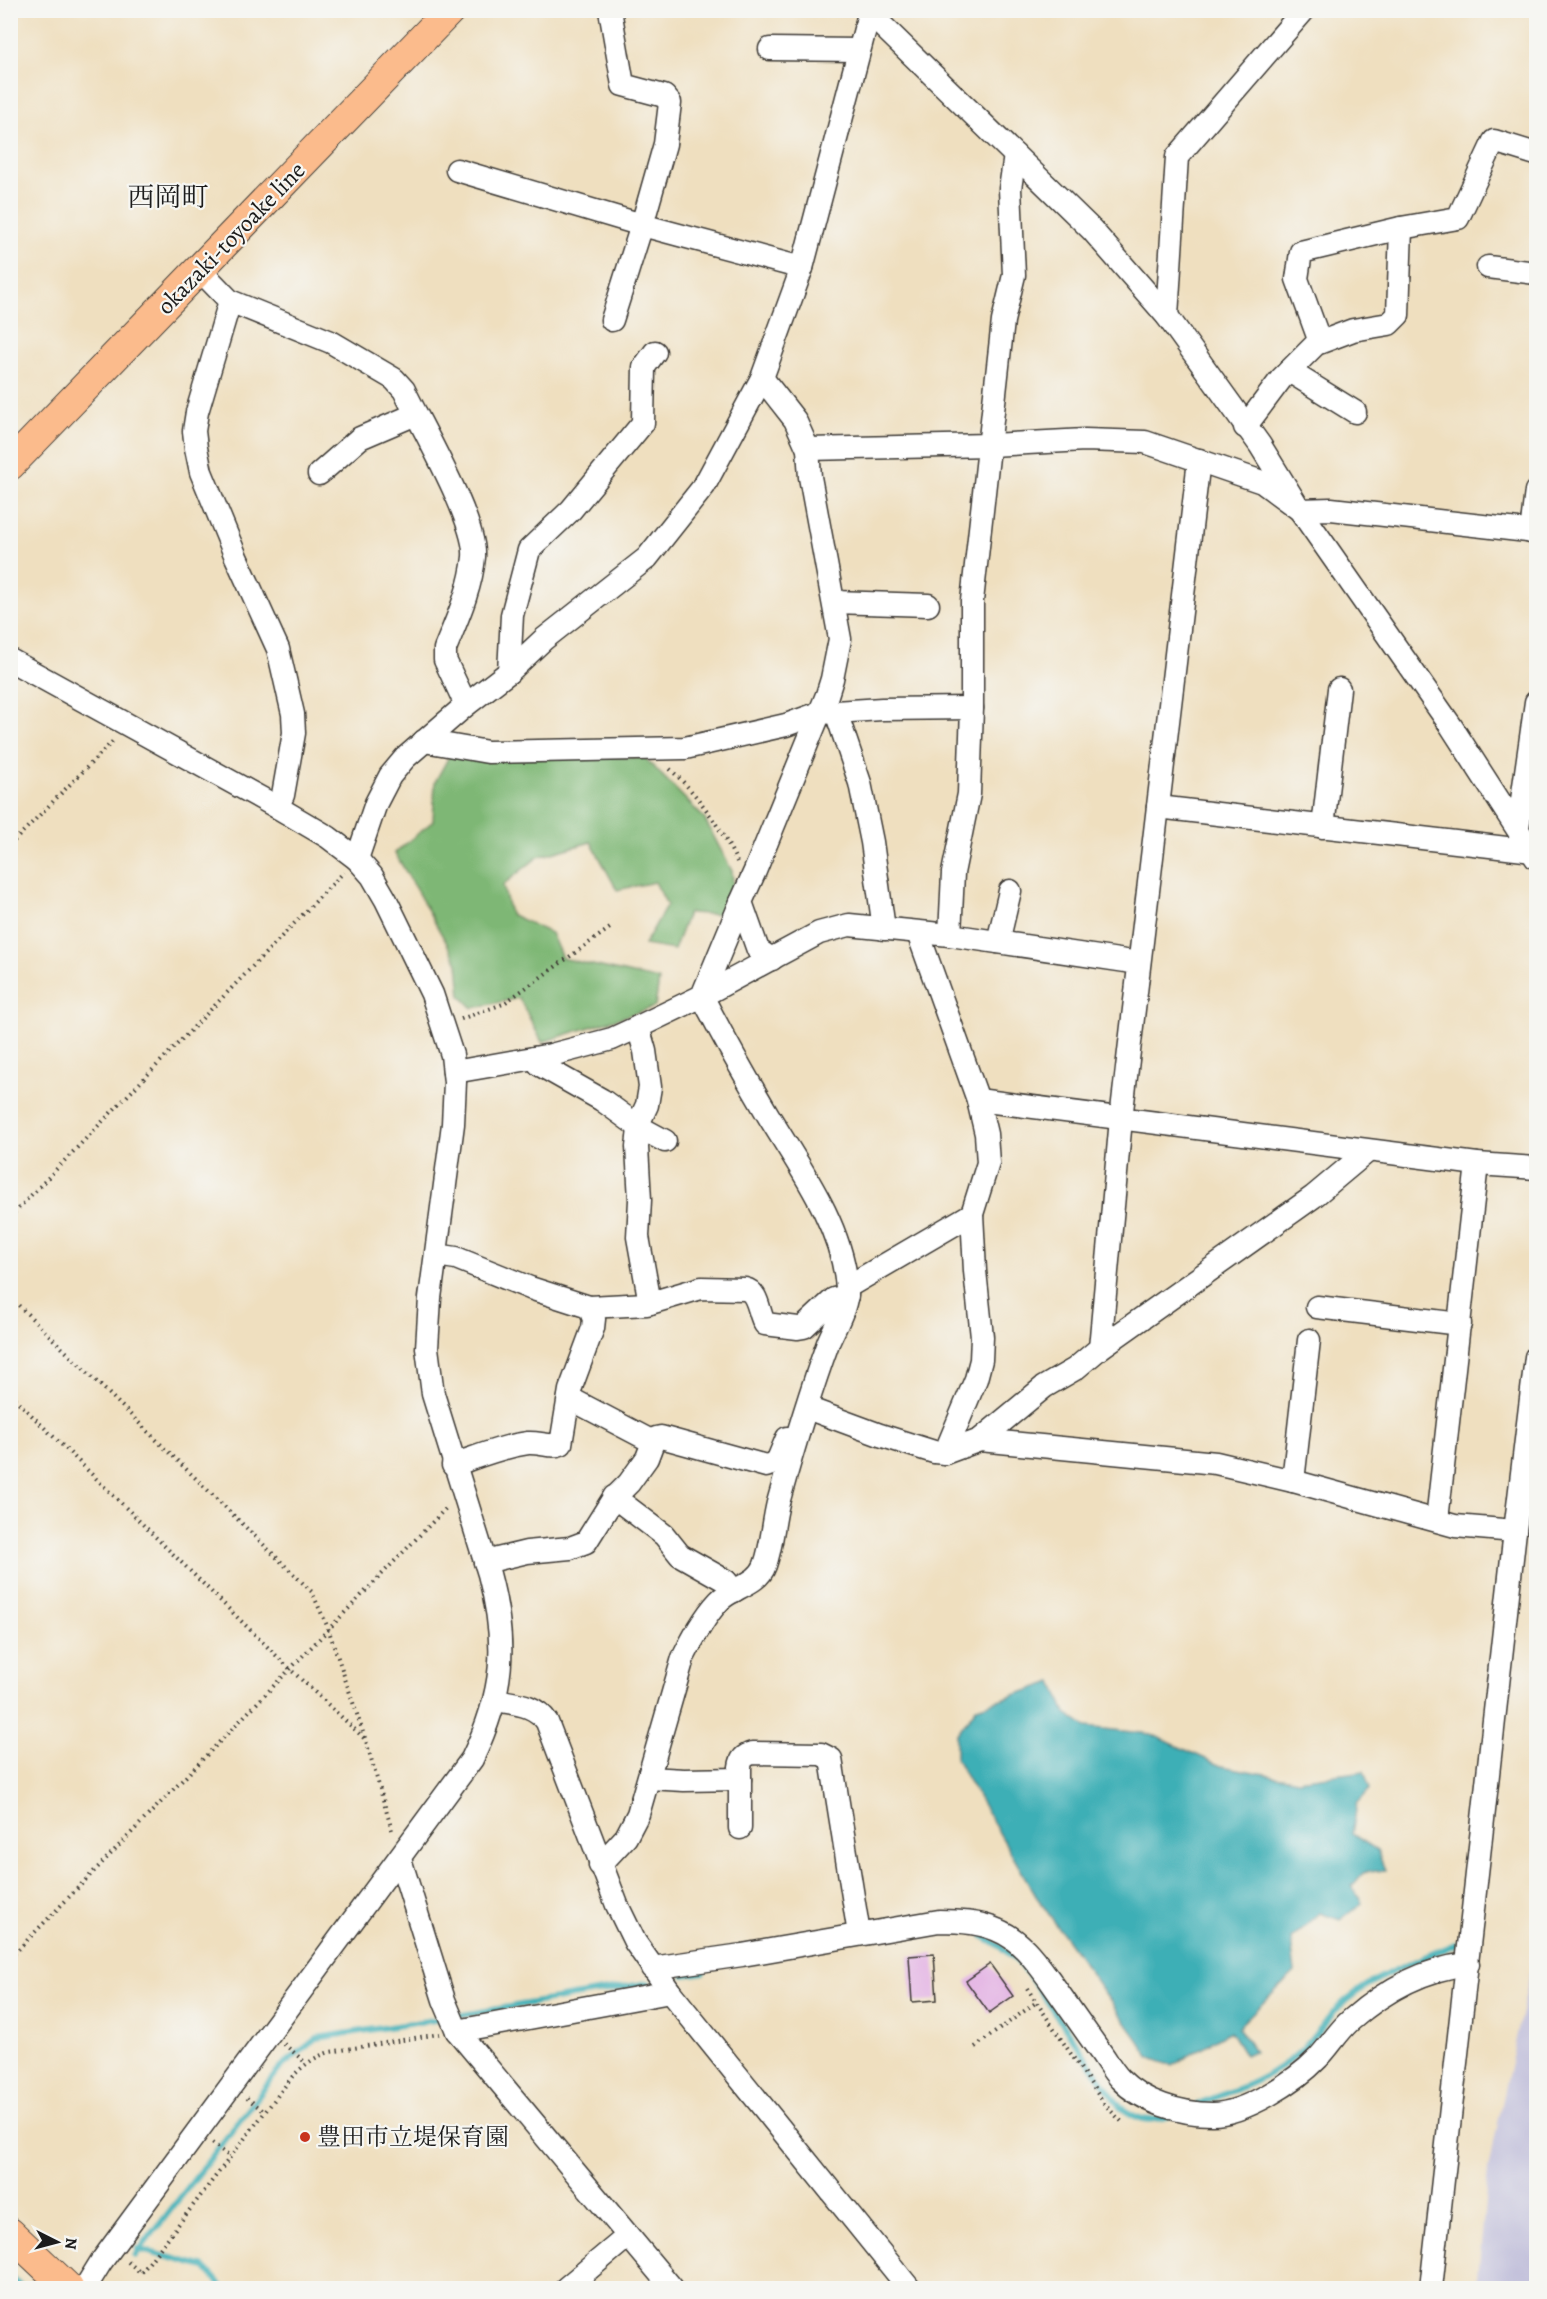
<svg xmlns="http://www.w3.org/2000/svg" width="1547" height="2299" font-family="Alegreya,'Noto Serif JP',serif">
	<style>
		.industrial { fill: #c3c1db }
		.forest { fill: #7eb774; stroke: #4d6a48; stroke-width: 1.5 }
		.water { fill: #3eafb6; stroke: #2d6669; stroke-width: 1.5 }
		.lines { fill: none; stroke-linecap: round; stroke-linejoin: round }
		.stream { stroke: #3eafb6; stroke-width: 6 }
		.building { fill: #e1abe2 }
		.minor-casing { stroke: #3c3934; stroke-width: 25 }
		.major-casing { stroke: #3c3934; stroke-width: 32 }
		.path { stroke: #3c3934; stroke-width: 4; stroke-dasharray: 1.5 4.5; stroke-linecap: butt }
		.minor { stroke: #fff; stroke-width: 22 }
		.major { stroke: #fbbb8c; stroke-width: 30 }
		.poi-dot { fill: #c8321e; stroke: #f6f6f2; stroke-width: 2 }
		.labels { text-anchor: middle; stroke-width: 4.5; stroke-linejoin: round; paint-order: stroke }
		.street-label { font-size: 24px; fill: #1c1c1c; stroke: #f6f6f2 }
		.poi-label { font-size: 24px; fill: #1c1c1c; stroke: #f6f6f2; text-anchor: start }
		.quarter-label { font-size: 27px; fill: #1c1c1c; stroke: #f6f6f2 }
	</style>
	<rect width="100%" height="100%" fill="#f6f6f2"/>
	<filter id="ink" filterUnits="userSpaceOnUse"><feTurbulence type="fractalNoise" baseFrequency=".0167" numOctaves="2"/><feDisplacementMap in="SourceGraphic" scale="12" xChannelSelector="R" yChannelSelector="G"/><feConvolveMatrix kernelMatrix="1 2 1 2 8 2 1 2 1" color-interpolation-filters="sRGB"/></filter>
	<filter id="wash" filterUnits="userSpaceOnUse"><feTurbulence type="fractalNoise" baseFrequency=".008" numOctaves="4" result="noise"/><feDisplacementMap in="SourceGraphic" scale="24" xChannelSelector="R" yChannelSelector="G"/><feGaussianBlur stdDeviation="1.35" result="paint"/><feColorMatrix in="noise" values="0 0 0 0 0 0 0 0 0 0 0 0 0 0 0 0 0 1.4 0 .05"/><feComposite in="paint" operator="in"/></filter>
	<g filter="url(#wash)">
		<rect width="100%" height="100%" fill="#efdfbf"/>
		<path class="industrial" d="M1536 1945V2288H1477L1488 2170Z"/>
		<path class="forest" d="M451 753 645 758 704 818 732 871 735 899 729 915 688 913 674 950 644 945 667 905 655 882 617 890 591 842 538 857 503 885 510 914 551 933 562 958 659 980 655 1007 542 1042 519 998 473 1008 461 996 458 963 395 853 433 821 435 782Z"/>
		<path class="water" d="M1053 1682 1066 1713 1086 1727 1151 1734 1221 1766 1298 1780 1364 1771 1370 1789 1357 1804 1352 1834 1377 1850 1385 1870 1363 1873 1352 1886 1362 1903 1340 1920 1320 1913 1291 1939 1295 1972 1238 2027 1254 2051 1245 2055 1230 2031 1172 2066 1151 2058 1036 1896 956 1759V1735L977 1707Z"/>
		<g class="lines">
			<g class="stream">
				<path d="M983 1936C1000 1944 1011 1955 1024 1968L1120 2107C1139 2121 1150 2123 1172 2115"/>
				<path d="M684 1975 704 1972"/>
				<path d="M457 2016 648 1983"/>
				<path d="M1198 2104C1232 2091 1268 2080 1296 2055 1316 2038 1328 2014 1349 1998 1381 1973 1419 1960 1456 1944"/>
				<path d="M138 2249 205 2267 223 2288"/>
				<path d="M135 2256 281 2067 317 2038 447 2018"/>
				<path d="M10 2277 24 2288"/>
			</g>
		</g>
		<g id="blocks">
			<g class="building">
				<path d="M934 1954 937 2000 912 2002 909 1956Z"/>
				<path d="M990 1964 1013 1996 989 2013 966 1981Z"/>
			</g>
		</g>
	</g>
	<g filter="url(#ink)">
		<use href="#blocks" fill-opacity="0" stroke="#3c3934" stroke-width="1.5"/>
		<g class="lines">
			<defs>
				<g id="minor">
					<path d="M866 10 1092 230 1167 316 1260 445 1300 510 1451 726 1536 858"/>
					<path d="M770 49 858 50"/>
					<path d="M457 170 642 225 665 144 670 103 664 96 623 85 610 10"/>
					<path d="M1488 267 1536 273"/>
					<path d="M200 270 230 301 331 342 394 379 404 390C421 426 477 522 474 557 471 589 457 619 445 649V660L466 705"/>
					<path d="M230 301 197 412 194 431 196 448 201 472 236 557 278 649 293 714 294 733 283 795 277 807"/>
					<path d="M1167 316 1177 157 1304 10"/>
					<path d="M612 320 642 225 802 268"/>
					<path d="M1320 342 1297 279 1301 252 1401 228 1458 218 1494 141 1536 154"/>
					<path d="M1289 371 1355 412"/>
					<path d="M762 378 795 420 808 449 810 477 840 639 832 679 827 695 755 871 741 902 758 950 772 959"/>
					<path d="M1245 427 1281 379 1316 344 1353 330 1389 324 1398 315 1401 228"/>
					<path d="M808 449 990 445 1085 440 1145 442 1262 482 1300 510 1331 509 1536 532"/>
					<path d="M319 474 360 438 416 414"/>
					<path d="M1531 532 1536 491"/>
					<path d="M834 602 928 605"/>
					<path d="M10 660 277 807 328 837 357 859 372 876 386 900 432 994 452 1055 455 1082 453 1124 430 1298 427 1348 433 1394 489 1574C508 1645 504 1692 472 1759L101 2262 85 2288"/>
					<path d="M509 672 512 615 529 550 571 510 643 423 644 367 655 352"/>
					<path d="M836 712 860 783 872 842 884 929"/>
					<path d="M424 741 488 752 685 748 786 725 819 713 882 709 972 708"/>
					<path d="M1158 807 1533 851"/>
					<path d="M1323 827 1339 689"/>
					<path d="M1518 828 1536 702"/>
					<path d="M357 859 376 803 390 776 405 758 466 705 509 672 544 639 647 558 704 486 762 378 802 268 870 10"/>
					<path d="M918 933 978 1100 986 1134 988 1163 972 1214 975 1271 982 1337 981 1360 976 1379 945 1453"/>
					<path d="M950 935 953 873 969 794 972 708V601L1003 321 1014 275 1010 189 1015 155"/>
					<path d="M998 942 1010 891"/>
					<path d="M638 1027 702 996 741 902"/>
					<path d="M534 1058 540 1065 602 1100 639 1127 665 1141"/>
					<path d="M454 1072 551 1055 612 1039 638 1027 645 1051 650 1087 647 1105 640 1120 637 1147 640 1200 638 1237 650 1303"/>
					<path d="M978 1100 1477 1164 1536 1168"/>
					<path d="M436 1255 456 1258 530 1288 589 1307 594 1319 593 1328 570 1390 561 1444C551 1448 539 1442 528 1443 503 1446 477 1457 453 1465"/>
					<path d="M847 1287 972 1214"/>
					<path d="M589 1307 647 1304 701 1288 745 1289C759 1292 758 1313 765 1324L798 1328 804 1327 834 1299 847 1296"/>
					<path d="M1317 1307 1460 1324"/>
					<path d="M1100 1348 1313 1197 1368 1151"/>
					<path d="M807 1408 880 1435 934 1452 945 1453 980 1440 1044 1387 1075 1369 1100 1348 1121 1119 1199 460"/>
					<path d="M980 1440 1216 1463 1293 1481 1455 1526 1515 1531"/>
					<path d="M653 1442 656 1438 661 1437 766 1466 777 1462 787 1438"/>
					<path d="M1293 1481 1309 1340"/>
					<path d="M614 1497 664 1535 680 1555 726 1581 734 1591"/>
					<path d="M1437 1520 1477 1164"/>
					<path d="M485 1562 527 1552 570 1548 586 1542 613 1499 629 1483 647 1458 653 1442 569 1398"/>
					<path d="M495 1700C516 1704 535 1704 547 1722L617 1905 635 1942 670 1992 909 2288"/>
					<path d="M649 1778 684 1780 740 1779"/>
					<path d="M740 1828V1767C741 1758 745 1755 753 1753L821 1754 831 1759 859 1934"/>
					<path d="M400 1859 444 2000 457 2031 672 2288"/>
					<path d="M600 1865 626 1837 638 1814 683 1658C693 1638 704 1617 719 1601 732 1587 758 1585 765 1565 772 1546 773 1523 778 1503 793 1449 809 1395 828 1343 835 1326 848 1306 847 1287 842 1225 800 1168 768 1115 745 1076 723 1037 702 996L819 933 849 925 950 935 1139 963"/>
					<path d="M652 1968 742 1955 939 1921C959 1921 979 1922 997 1930 1020 1939 1035 1960 1049 1979 1066 2003 1082 2026 1099 2050 1106 2059 1112 2071 1120 2079 1142 2102 1181 2114 1212 2114 1245 2114 1296 2081 1318 2058 1330 2046 1338 2031 1351 2020 1384 1991 1424 1969 1468 1964"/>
					<path d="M457 2031 670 1992"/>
					<path d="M566 2288 628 2236"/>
					<path d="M1431 2288 1515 1531 1536 1357"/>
				</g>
				<g id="major">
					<path d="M10 465 450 10"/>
					<path d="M10 2233 68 2288"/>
				</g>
			</defs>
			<use href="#minor" class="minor-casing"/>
			<use href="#major" class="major-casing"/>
			<g class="path">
				<path d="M670 769C699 796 720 826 737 862"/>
				<path d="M10 845 115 739"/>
				<path d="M461 1019 503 1004 610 928"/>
				<path d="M10 1217 344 872"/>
				<path d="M10 1297 312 1592 328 1628 366 1741 393 1834"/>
				<path d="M10 1394 291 1670 366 1740"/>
				<path d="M10 1958 448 1506"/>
				<path d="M1027 1988 1105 2105 1122 2122"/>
				<path d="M284 2044 306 2063"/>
				<path d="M975 2047 1038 2001"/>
				<path d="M247 2098 265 2112"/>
				<path d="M212 2143 230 2157"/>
				<path d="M128 2262 141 2273 292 2077C304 2065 314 2057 330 2052L439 2034"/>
			</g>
			<use href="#minor" class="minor"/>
			<use href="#major" class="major"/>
		</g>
	</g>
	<circle class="poi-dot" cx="305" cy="2137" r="6"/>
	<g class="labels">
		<g class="street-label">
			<text transform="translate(231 238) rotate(-46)" y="8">okazaki-toyoake line</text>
		</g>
		<g class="poi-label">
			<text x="317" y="2145">豊田市立堤保育園</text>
		</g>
		<g class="quarter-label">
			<text x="168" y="206">西岡町</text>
		</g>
	</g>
	<rect width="1547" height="2299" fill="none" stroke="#f6f6f2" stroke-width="36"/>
	<g transform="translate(57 2242) rotate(96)" stroke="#f6f6f2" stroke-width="4.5" paint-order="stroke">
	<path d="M0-4.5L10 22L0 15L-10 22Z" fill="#1c1c1c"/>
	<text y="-9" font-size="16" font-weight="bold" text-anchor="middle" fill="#1c1c1c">N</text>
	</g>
</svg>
